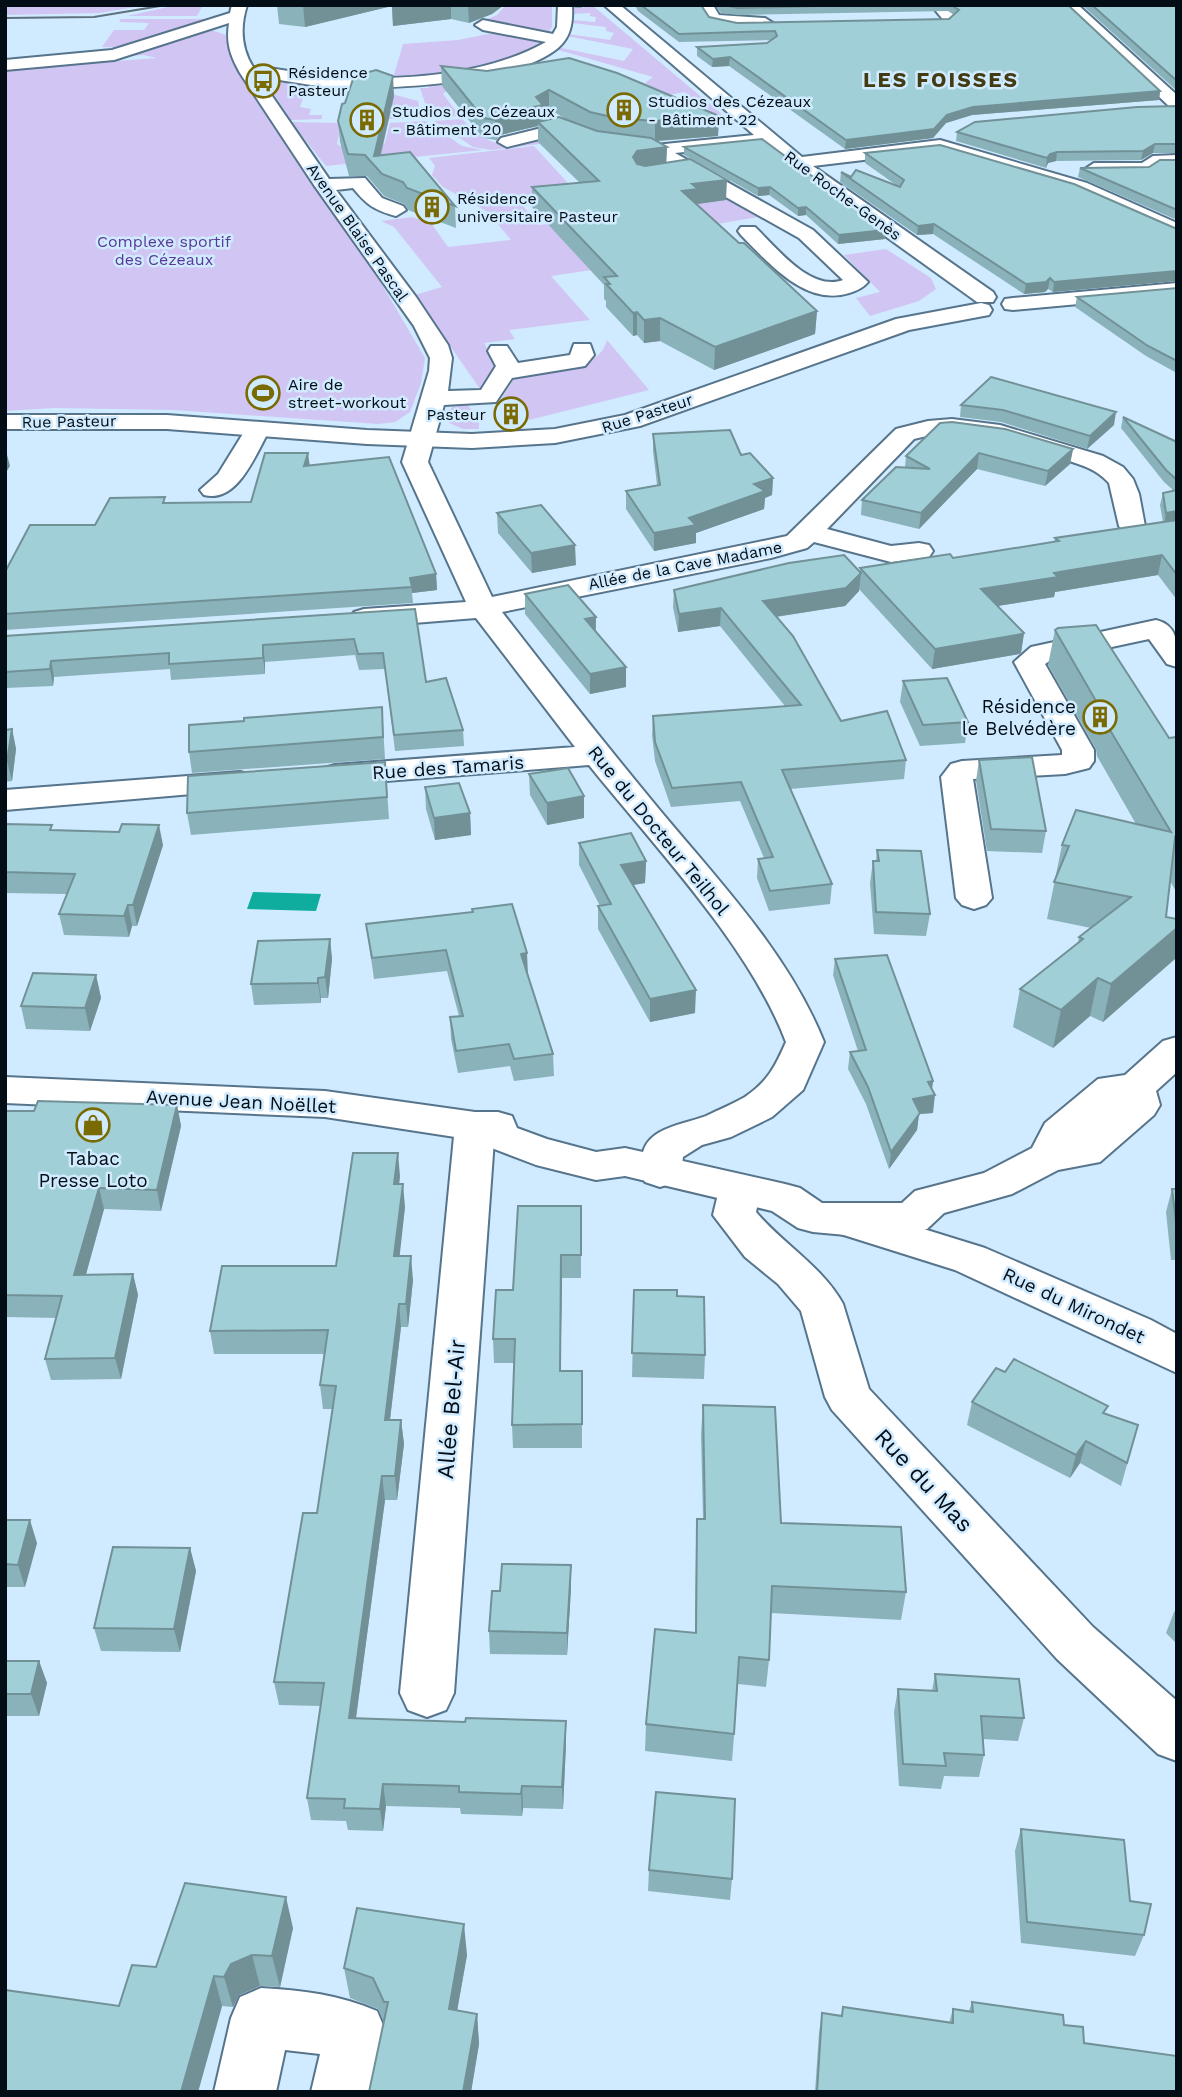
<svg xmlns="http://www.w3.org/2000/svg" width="1182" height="2097" font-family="'Work Sans',sans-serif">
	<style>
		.green { fill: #d1c5f3 }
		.water { fill: #0fad9d }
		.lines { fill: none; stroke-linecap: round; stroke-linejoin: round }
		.minor-casing { stroke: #56748b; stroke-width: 4 }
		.major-casing { stroke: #56748b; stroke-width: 4 }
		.minor { fill: #fff; fill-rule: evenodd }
		.major { fill: #fff; fill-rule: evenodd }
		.tram { stroke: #5f717e; stroke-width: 2 }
		.wall { fill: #8ab2ba; fill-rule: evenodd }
		.shaded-wall { fill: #719197 }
		.building { fill: #a1cfd8; stroke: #719197; stroke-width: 2 }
		.labels { text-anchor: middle; stroke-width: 5; stroke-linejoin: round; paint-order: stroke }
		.far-poi-label { font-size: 16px; fill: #030d15; stroke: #d0ebff; text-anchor: start }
		.far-street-label { font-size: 16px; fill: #030d15; stroke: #d0ebff }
		.far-park-label { font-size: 16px; fill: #5b3997; stroke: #d0ebff }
		.poi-label { font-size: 19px; fill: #030d15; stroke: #d0ebff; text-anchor: end }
		.street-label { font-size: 19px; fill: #030d15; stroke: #d0ebff }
		.far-district-label { font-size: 21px; font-weight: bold; letter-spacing: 2px; fill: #433b11; stroke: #d0ebff }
		.near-street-label { font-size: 23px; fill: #030d15; stroke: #d0ebff }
	</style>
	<rect width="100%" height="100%" fill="#d0ebff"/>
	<g class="green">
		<path d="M5 5H147L99 13 5 15Z"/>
		<path d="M177 5H203L197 16H127Z"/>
		<path d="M506 5H552V27L547 34 483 21 497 15Z"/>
		<path d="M583 5H592L730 121 721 119 684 92 660 97 645 83 653 77 555 49 557 47 624 61 633 49 567 36 568 34 610 40 614 33 606 31V27L572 23V20L595 22 596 17 590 16V13L571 14V8H583Z"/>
		<path d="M121 19H210L211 20 129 47H102L114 30H144L149 23 119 22Z"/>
		<path d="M211 30 226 35 232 56 245 82 374 271 425 358 421 383 410 412 395 422 378 424 174 410 54 408 5 411V69L157 58 143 55 115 57Z"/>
		<path d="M503 31 539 39 541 42C510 71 434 76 393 78L403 44 458 40Z"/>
		<path d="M262 76 325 86H307L300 107 311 109 309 115H322V119L291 120Z"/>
		<path d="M437 81 448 90 443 94 460 116 430 118 420 88H429L427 82Z"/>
		<path d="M392 94 418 101 421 118 388 119Z"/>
		<path d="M462 119C487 146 505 151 540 136L555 142 491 150 473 147 434 121Z"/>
		<path d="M426 121 462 146 483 150 326 166 291 122 341 123 337 144 343 148 380 146 385 143 390 123Z"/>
		<path d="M534 146 589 206 574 200 523 206 539 225 585 220 605 268 551 276 590 320 509 330 515 339 484 343 499 366 482 392 415 295 442 287 394 227 381 221 412 217 431 223 448 247 511 240 488 212 443 187 432 175 435 166 429 158Z"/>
		<path d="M687 176 758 217 711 225 682 192Z"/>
		<path d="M886 249 931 278 936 289 919 301 870 316 856 298 880 292 844 255Z"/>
		<path d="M607 340 649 390 529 420 519 408 499 411 496 408 515 377C544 372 597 375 607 340Z"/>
		<path d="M468 405 479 421V429H463L449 423 447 416 452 407Z"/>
	</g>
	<path class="water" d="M253 892 321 894 316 911 247 909Z"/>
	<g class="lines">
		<defs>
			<g id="minor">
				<path d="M232 5H247C240 27 241 48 253 67 280 68 306 75 333 77 402 81 485 76 546 42L483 30 475 25 483 20 553 34 557 27 558 5H572C573 22 571 37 558 48 515 84 388 90 334 87 309 86 284 80 259 77L329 179 365 178 382 198 403 206 406 210 396 216C374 210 367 205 353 188L336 190 416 297 448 345 452 358 448 391 481 390 496 366 488 351 491 346H507L518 363 570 355 574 344H590L594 355 585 366 512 378 496 402 444 405 428 462 492 597 787 536 896 429 928 421 952 419 1000 425 1103 456 1123 467 1133 479 1139 494 1145 526 1141 532 1132 534 1123 532 1119 526 1109 483C1095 467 1075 463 1056 457 1009 442 963 426 914 439L827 529 891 546 919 543 929 545 933 551 929 557 891 562 814 542 807 548 771 558 502 612C553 678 605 744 658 808 718 880 789 954 824 1042L803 1090 772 1117 731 1137 702 1145 683 1157 681 1172 675 1182 660 1187 645 1182C640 1172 640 1168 642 1157 646 1127 683 1125 706 1116 718 1110 733 1104 745 1097 768 1081 775 1067 786 1042 749 945 654 846 589 765L335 785 324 782 319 775 324 768 335 765 575 747 476 618 364 627 354 624 350 618 354 612 364 609 466 602 402 462 429 371 430 358 414 326 314 185 240 73C230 55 226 43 229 23L114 60 5 70V60L112 50 230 13Z"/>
				<path d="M604 5H620L802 157 940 140 1087 183 1177 223V237L1073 191 939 151 813 166 993 292 996 297 993 302H977L803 177 765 144 675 153 813 230 868 282C863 288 856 291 849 293 805 307 768 262 741 235L738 231 741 227H755C776 247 810 292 843 280L799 238 649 154 646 150 655 145 754 135Z"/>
				<path d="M698 5H713L719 15 765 18 773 23C759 35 725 26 709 22Z"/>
				<path d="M931 5H946L963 25 960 28H950Z"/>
				<path d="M1062 5H1078L1177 95V109L1171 108Z"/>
				<path d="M558 124 564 125 567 129 564 133 507 147 498 142 501 138Z"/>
				<path d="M1177 155V167C1158 167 1099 186 1085 169L1094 163H1142L1153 156Z"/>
				<path d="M258 422 267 424 270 429C256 453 238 504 204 495L200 490 218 474 249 424Z"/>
				<path d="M1156 620C1180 626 1177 647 1177 667L1167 664 1149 639 1051 660 1045 664 1094 750V761L1089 768 1065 774 973 779 992 898 986 905 974 909 962 905 956 898 941 777 951 764 962 761 1062 755V750L1014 662 1031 647Z"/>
				<path d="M240 772 251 775 256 782 251 789 5 810V790Z"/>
				<path d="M475 1112 489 1116 495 1126 454 1693 446 1710 427 1717 408 1710 400 1693 455 1126 461 1116Z"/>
				<path d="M740 1175 755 1180 761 1190 756 1212C783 1244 823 1267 843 1304L869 1389 1093 1627 1177 1701V1761L1158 1754 1057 1659 832 1410 825 1397 801 1311 778 1284 745 1257 713 1215 719 1190 725 1180Z"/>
				<path d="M846 1205 985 1248 1151 1320 1177 1334V1373L955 1270 831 1231 825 1220 831 1209Z"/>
				<path d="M261 1988C302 1990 340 1995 377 2011L386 2032 373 2092H311L320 2054 285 2050 276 2092H214L231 2018 240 1997Z"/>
			</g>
			<g id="major">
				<path d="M1177 283V295L1013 310 1005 309 1002 304 1005 299 1013 298Z"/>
				<path d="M981 303 989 305 992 310 989 315 909 330 640 426 555 443 472 448 367 444 167 429H5V415H167L367 430 472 434 555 429 625 415 896 319Z"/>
				<path d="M1177 1037V1072L1156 1091 1160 1105 1154 1115 1100 1162 1058 1170 1012 1194 944 1213 927 1229 912 1233 846 1235 813 1232 798 1228 772 1211 625 1176 596 1180 536 1165 468 1139 325 1117 5 1103V1077L325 1091 475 1112H498L512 1116 517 1128 547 1139 596 1152 625 1148 785 1184 800 1188 822 1203H902L915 1191 984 1173 1032 1148 1045 1123 1098 1079 1125 1075 1163 1041Z"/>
			</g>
		</defs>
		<use href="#minor" class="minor-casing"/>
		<use href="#major" class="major-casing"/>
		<use href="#minor" class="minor"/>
		<use href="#major" class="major"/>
		<path class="tram" d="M5 18 94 17 166 5"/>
	</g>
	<g class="wall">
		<path d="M277 5H504L492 14 469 23 451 19 393 26 392 6 305 27 279 24Z"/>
		<path d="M529 5H556L555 7H530Z"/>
		<path d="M573 5H582V8H575Z"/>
		<path d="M635 5H701L709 17 737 23 949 19 954 15 948 11 737 15 721 13 715 5H1068L1160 91 1159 100 972 115 946 123 933 138 845 149 729 66 712 67 697 56V47L767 43 772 40 679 42 638 11Z"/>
		<path d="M1082 5H1177V91Z"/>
		<path d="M441 66 719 116 718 136 657 141 667 147 666 163 726 200 697 204V205L739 243 817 311 815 334 714 370 660 341 644 343 637 335 633 336 606 307V301L604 299V285L532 207V187L580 183 538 142V126L500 135 496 140 483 138 442 86ZM549 109 571 122 543 121V113Z"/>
		<path d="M394 96 381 155 455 206 456 228 408 210 404 204 384 196 367 176H349L340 142 338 121Z"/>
		<path d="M1177 106V153H1153L1141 160 1056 161 1048 163 1046 168 956 141 957 132Z"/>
		<path d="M684 147 885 239 838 244 806 215 798 216 769 195 758 196 684 155Z"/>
		<path d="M865 153 1177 229V281L1053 292 1048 289 1045 292 1024 294 933 234 917 235 840 182 841 172 851 177 896 185 865 163Z"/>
		<path d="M1177 160V220L1078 177 1080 168 1149 167Z"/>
		<path d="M1177 288V372H1175L1146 356 1075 307 1077 297Z"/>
		<path d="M961 405 1114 425 1087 449 1001 422 960 417Z"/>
		<path d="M1123 417 1177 442V600L1158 575 1055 592 1054 597 998 606 1024 633 1021 653 1019 654 932 669 859 589V591L845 606 776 617 841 721 906 760 904 779 790 789 832 884 830 904 769 911 757 878 758 859 764 858 740 801 671 807 655 761 652 735 653 716 785 706 720 626 678 632 673 607 674 590 860 572V568L953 558 1054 542 1055 538 1163 522 1160 505 1163 493 1174 491 1164 482 1121 428Z"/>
		<path d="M653 434 741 455 773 478 772 495 765 498 764 509 696 533V543L654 551 626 509V491L657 485 653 451Z"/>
		<path d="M1073 449 1070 464 1045 486 977 469 919 529 861 515 862 500 905 467 906 456Z"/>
		<path d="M310 465 436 574 437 590 412 593 413 603 5 630V572L95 525 166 503 251 502Z"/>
		<path d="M497 513 576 565 532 573 498 533Z"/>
		<path d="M525 594 596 617V632L626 687 590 694 525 614Z"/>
		<path d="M415 609 426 682 463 730 464 746 395 751 385 669 359 670 355 655 265 662V674L171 680 170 669 54 677 53 686 5 688V636Z"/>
		<path d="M1055 630 1169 738 1177 737V893L1170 881 1166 917 1177 919V956L1176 958 1103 1022 1090 1016 1053 1048 1013 1027 1020 989 1078 943 1079 937 1091 928 1047 919 1062 845 1136 824 1097 756 1096 749 1048 665Z"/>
		<path d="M903 681 968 722 965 743 920 746 900 702Z"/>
		<path d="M382 707 385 759 192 773 189 752Z"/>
		<path d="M12 729 16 749 12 781 5 782V730Z"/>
		<path d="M979 760 1046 831 1042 853 987 851 976 781Z"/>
		<path d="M385 762 389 819 191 835 187 813Z"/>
		<path d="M529 774 584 796V818L547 825 530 795Z"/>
		<path d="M425 787 470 813 471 835 435 840 426 809Z"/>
		<path d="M5 824 163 845 137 926H132L129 937 64 935 59 914 67 894 5 893Z"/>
		<path d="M579 843 646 861 645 883 633 885 695 1013 650 1022 598 929V906H600L579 865Z"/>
		<path d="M877 850 930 914 926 936 874 934 870 883 873 861H876Z"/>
		<path d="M472 909 528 975 553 1054 554 1076 514 1081 510 1066 458 1073 451 1039 450 1017 459 1016 447 971 374 979 366 924 472 912Z"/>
		<path d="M330 939 332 959 328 998H321V1003L254 1005 251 984Z"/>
		<path d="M835 959 933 1081 932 1089 933 1113 919 1114 917 1130 889 1169 866 1104 848 1069 850 1052 858 1051 833 975Z"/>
		<path d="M96 975 101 998 90 1031 26 1029 21 1006Z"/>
		<path d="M177 1105 181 1126 161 1211 104 1209 86 1274H133L138 1295 121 1379 51 1380 45 1359 57 1318 5 1317V1111H34Z"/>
		<path d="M400 1176 399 1184 405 1207 399 1256 413 1280 408 1327H401L390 1420H401L404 1444 397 1500H385L356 1718 465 1722 566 1721V1744L563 1809 523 1808 522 1816 461 1814 460 1808 386 1806 383 1831 348 1830 346 1821 311 1820 307 1798 320 1706 279 1705 274 1682 317 1513 333 1409H323L320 1385 324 1354H214L210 1331 336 1266Z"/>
		<path d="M1172 1189H1177V1260H1171L1166 1212Z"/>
		<path d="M581 1206V1278H562L560 1371H582V1448H513L512 1425 514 1363H494L493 1339 513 1290Z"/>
		<path d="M634 1290 677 1296 705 1355 704 1379 632 1377Z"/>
		<path d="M972 1402 1106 1414 1138 1425 1121 1486 1080 1463 1070 1478 967 1425Z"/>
		<path d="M703 1405 781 1523 906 1592 901 1620 771 1613 769 1660 766 1687 738 1684 732 1761 645 1751 646 1724 695 1632 696 1547 697 1519H703L701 1434Z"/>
		<path d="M5 1520 37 1543 25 1587H5Z"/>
		<path d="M190 1548 196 1571 180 1652 101 1651 94 1628Z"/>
		<path d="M571 1588 567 1655 490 1654 489 1631Z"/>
		<path d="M1177 1609V1644L1166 1633 1174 1612Z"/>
		<path d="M5 1661H39L47 1683 39 1716H5Z"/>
		<path d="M935 1674 1024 1718 1018 1741 983 1739 984 1755 979 1777 944 1776 941 1789 899 1786 894 1712 898 1689 932 1691Z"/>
		<path d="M1021 1829 1130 1901 1144 1935 1135 1956 1021 1943 1015 1851Z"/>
		<path d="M649 1870 732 1879 730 1900 648 1891Z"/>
		<path d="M293 1928 280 1987 260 1986 239 1995 233 2007 222 2006 198 2092H5V1990L119 2006 156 1967Z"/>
		<path d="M467 1955 457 2011 477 2014 479 2044 471 2092H369L384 2022 378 2009 350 1998 344 1968Z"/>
		<path d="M972 2002 1064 2025 1084 2043 1177 2092H815L819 2033 822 2013 841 2016 843 2007 949 2023 953 2009 969 2011Z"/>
	</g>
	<g class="shaded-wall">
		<path d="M303 5H451V19L393 26 392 6 305 27Z"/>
		<path d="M468 5H504L492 14 469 23Z"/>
		<path d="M730 57 729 66 712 67 713 59Z"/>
		<path d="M393 76 394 96 377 169 374 156Z"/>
		<path d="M549 90V109L543 113V125L538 122V126L500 135 496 140 495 120 500 115Z"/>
		<path d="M1160 91 1159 100 972 115 946 123 933 138 845 149 846 140 947 115 973 107Z"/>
		<path d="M719 116 718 136 655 141V121Z"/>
		<path d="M1155 144 1153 153 1141 160 1143 151Z"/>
		<path d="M667 147 666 167 637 171 633 157 637 151Z"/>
		<path d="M1057 152 1056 161 1048 163 1046 168 1047 158 1050 154Z"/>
		<path d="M727 180 726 200 697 204V210L682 191 692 184Z"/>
		<path d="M770 187 769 195 758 196V188Z"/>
		<path d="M806 207V215L798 216V208Z"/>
		<path d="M934 224 933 234 917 235 918 226Z"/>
		<path d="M885 230V239L838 244 839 235Z"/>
		<path d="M1177 271V281L1053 292 1054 282Z"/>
		<path d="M1050 278 1048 289 1045 292 1024 294 1026 284Z"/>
		<path d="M817 311 815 334 714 370 715 347Z"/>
		<path d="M637 312V335L633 336V313Z"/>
		<path d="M660 318V341L644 343V320Z"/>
		<path d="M1116 412 1114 425 1087 449 1090 436Z"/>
		<path d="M1073 449 1070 464 1045 486 1048 471Z"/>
		<path d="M6 451 10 466 5 474V453Z"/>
		<path d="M308 453 310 467 304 466Z"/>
		<path d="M979 453 977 469 919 529 921 513Z"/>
		<path d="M773 478 772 495 765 498 764 509 696 533V543L654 551V533L689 518 754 484Z"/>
		<path d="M1177 511V523L1164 524 1166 513Z"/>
		<path d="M575 545 576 565 532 573 531 553Z"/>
		<path d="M1162 555 1158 575 1055 592 1054 597 978 609 981 589 1054 573Z"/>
		<path d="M861 573 859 591 845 606 761 619 763 601Z"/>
		<path d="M436 574 437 590 412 593 410 578Z"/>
		<path d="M721 608 720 626 678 632 679 614Z"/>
		<path d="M596 617 595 637 585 619Z"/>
		<path d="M1024 633 1021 653 1019 654 932 669 935 649Z"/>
		<path d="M263 645 265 662V674L263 658Z"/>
		<path d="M51 661 54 677 53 686 50 669Z"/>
		<path d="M626 667V687L590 694V674Z"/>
		<path d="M12 729 16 749 12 781 7 761Z"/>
		<path d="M584 796V818L547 825V803Z"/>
		<path d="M470 813 471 835 435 840 434 818Z"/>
		<path d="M159 825 163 845 137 926 133 905Z"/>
		<path d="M646 861 645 883 621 887V865Z"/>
		<path d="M128 905 132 926 129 937 124 916Z"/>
		<path d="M1177 928 1176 958 1103 1022 1111 984Z"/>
		<path d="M330 939 332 959 328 998 325 977Z"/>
		<path d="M527 953 528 975 521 954Z"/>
		<path d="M96 975 101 998 90 1031 85 1008Z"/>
		<path d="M318 978 321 998V1003L318 983Z"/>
		<path d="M1098 978 1090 1016 1053 1048 1061 1010Z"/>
		<path d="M696 990 695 1013 650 1022V999Z"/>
		<path d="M933 1081 931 1096 935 1095 933 1113 919 1114 917 1130 889 1169 891 1152 913 1099 928 1082Z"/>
		<path d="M177 1105 181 1126 161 1211 157 1190Z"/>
		<path d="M398 1153 400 1176 396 1207 394 1184Z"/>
		<path d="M403 1184 405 1207 397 1280 394 1256Z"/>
		<path d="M99 1188 104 1209 80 1296 74 1275Z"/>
		<path d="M561 1255 562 1278 560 1395V1371Z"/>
		<path d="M411 1256 413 1280 408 1327 406 1304Z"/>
		<path d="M133 1274 138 1295 121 1379 115 1358Z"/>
		<path d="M399 1304 401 1327 387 1444 385 1420Z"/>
		<path d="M401 1420 404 1444 397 1500 395 1476Z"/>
		<path d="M1086 1441 1080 1463 1070 1478 1076 1455Z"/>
		<path d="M382 1476 385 1500 353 1740 349 1718Z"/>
		<path d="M30 1520 37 1543 25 1587 18 1565Z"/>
		<path d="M190 1548 196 1571 180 1652 174 1629Z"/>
		<path d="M571 1565V1588L567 1655V1633Z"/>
		<path d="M39 1661 47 1683 39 1716 31 1694Z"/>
		<path d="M566 1721V1744L563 1809 562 1787Z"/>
		<path d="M383 1784 386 1806 383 1831 380 1809Z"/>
		<path d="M522 1786 523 1808 522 1816 521 1794Z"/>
		<path d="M286 1897 293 1928 280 1987 272 1956Z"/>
		<path d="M464 1924 467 1955 452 2039 449 2009Z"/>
		<path d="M252 1955 260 1986 239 1995 233 2007 224 1977 231 1964Z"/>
		<path d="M214 1976 222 2006 198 2092H181Z"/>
		<path d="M477 2014 479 2044 471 2092H463Z"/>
	</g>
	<g class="building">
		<path d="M641 5H701L709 17 737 23 949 19 959 10 951 5H1068L1160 91 973 107 947 115 934 129 846 140 730 57 713 59 697 47 767 43 777 36 775 31 679 34Z"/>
		<path d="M724 5H859L738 8Z"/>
		<path d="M1092 5H1177V81Z"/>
		<path d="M569 58 617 73 719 116 655 121 616 118 590 112 549 90 536 97 543 105 500 115 495 120 483 118 441 66 487 71Z"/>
		<path d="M376 70 393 76 374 156 410 152 455 206 407 188 403 182 382 174 365 155 348 154 338 121 342 104 345 103 354 76Z"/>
		<path d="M1177 106V144H1155L1143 151 1057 152 1050 154 1047 158 957 132 975 122 1137 107Z"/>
		<path d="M559 117 597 131 651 138 667 147 637 151 633 157 637 164 645 166 690 159 727 180 692 184 698 189 682 191 739 243H744L817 311 715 347 660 318 644 320 637 312 633 313 606 284H610L604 277 617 276 532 187 599 181 538 122Z"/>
		<path d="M762 139 885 230 839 235 806 207 798 208 770 187 758 188 684 147Z"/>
		<path d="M940 145 1074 184 1177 229V271L1054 282 1050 278 1046 282 1026 284 934 224 918 226 841 172 851 177 856 170 900 187 904 180 865 153Z"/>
		<path d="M1160 160H1177V210L1080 168 1149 167Z"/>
		<path d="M1177 288V361L1148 346 1077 297Z"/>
		<path d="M991 377 1116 412 1090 436 1003 410 961 405Z"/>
		<path d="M1123 417 1177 442V480L1166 470Z"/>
		<path d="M952 422 1005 429 1073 449 1048 471 979 453 921 513 862 500 896 467 930 469 906 456 940 423Z"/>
		<path d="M730 430 741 455 750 453 773 478 754 484 765 491 689 518 696 525 654 533 626 491 660 485 653 434Z"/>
		<path d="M265 453H308L304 466 389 457 436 574 410 578 412 587 5 614V572L30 525H95L110 498 165 497 163 503 251 502Z"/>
		<path d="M1177 490V511L1166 513 1163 493Z"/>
		<path d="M541 505 575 545 531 553 497 513Z"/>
		<path d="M1177 520V575L1162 555 1054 573 1058 577 981 589 1024 633 1022 634 935 649 860 568 950 554 953 558 1059 541 1055 538Z"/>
		<path d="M844 555 861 573 846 588 763 601 793 636 841 721 887 711 906 760 782 770 832 884 770 891 758 859 773 857 741 782 672 788 655 742 653 716 801 705 721 608 679 614 674 590 789 563Z"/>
		<path d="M568 585 596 617 585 619 626 667 590 674 525 594Z"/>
		<path d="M415 609 426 682 446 678 463 730 394 735 383 653 358 654 354 639 263 645V658L169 664V653L51 661 50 669 5 672V636Z"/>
		<path d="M1096 625 1169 738 1177 737V841L1175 838 1166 917 1177 919V928L1111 984 1098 978 1061 1010 1020 989 1083 939 1079 937 1131 897 1054 882 1069 846 1062 845 1076 810 1171 832 1104 720 1103 713 1055 630 1058 628Z"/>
		<path d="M947 678 968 722 923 725 903 681Z"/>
		<path d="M382 707 383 737 189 752V725L244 721V718Z"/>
		<path d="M12 729 7 761H5V730Z"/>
		<path d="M1032 757 1046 831 991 829 979 760Z"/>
		<path d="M385 762 387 797 187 813 188 776Z"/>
		<path d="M568 768 584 796 547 803 529 774Z"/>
		<path d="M459 783 470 813 434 818 425 787Z"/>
		<path d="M5 824 52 825 50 830 119 832 122 824 159 825 133 905H128L124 916 59 914 75 874 5 872Z"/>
		<path d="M631 833 646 861 621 865 696 990 650 999 598 906 611 904 579 843Z"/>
		<path d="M877 850 921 851 930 914 876 912 873 861H879Z"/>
		<path d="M512 904 527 953 521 954 553 1054 514 1059 509 1044 456 1051 450 1017 463 1016 446 950 372 958 366 924 473 912 472 909Z"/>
		<path d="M330 939 325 977 318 978V983L251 984 258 941Z"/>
		<path d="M887 955 933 1081 928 1082 935 1095 913 1099 920 1113 891 1152 868 1087 850 1052 866 1050 835 959Z"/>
		<path d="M33 973 96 975 85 1008 21 1006Z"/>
		<path d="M38 1101 177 1105 157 1190 99 1188 74 1275 133 1274 115 1358 45 1359 62 1296 5 1295V1111H34Z"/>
		<path d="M353 1153H398L394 1184H403L394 1256H411L406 1304H399L385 1420H401L395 1476H382L349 1718 465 1722 466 1718 566 1721 562 1787 522 1786 521 1794 459 1792V1786L383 1784 380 1809 344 1808 345 1799 307 1798 324 1683 274 1682 303 1513H317L336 1386 320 1385 328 1330 210 1331 222 1266H336Z"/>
		<path d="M1172 1189H1177V1230Z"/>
		<path d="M518 1206H581V1255H561L560 1371H582V1424L512 1425 515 1339H493L496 1290H513Z"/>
		<path d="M634 1290H677V1296L704 1297 705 1355 632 1353Z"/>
		<path d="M1014 1359 1108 1406 1103 1413 1138 1425 1127 1463 1086 1441 1076 1455 972 1402 996 1368 1005 1372Z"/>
		<path d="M703 1405 775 1407 781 1523 901 1527 906 1592 772 1586 769 1660 739 1657 734 1734 646 1724 655 1629 696 1633 697 1519H705Z"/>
		<path d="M5 1520H30L18 1565 5 1564Z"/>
		<path d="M113 1547 190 1548 174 1629 94 1628Z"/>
		<path d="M502 1564 571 1565 567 1633 489 1631 492 1591H500Z"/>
		<path d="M5 1661H39L31 1694H5Z"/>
		<path d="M935 1674 1019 1679 1024 1718 981 1716 984 1755 944 1753 946 1766 903 1764 898 1689 937 1691Z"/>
		<path d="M656 1792 735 1799 732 1879 649 1870Z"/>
		<path d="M1021 1829 1124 1840 1130 1901 1151 1904 1144 1935 1027 1922Z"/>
		<path d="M185 1883 286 1897 272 1956 252 1955 231 1964 224 1977 214 1976 181 2092H13L5 2091V1990L119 2006 132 1965 156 1967Z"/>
		<path d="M357 1908 464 1924 449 2009 477 2014 463 2092H369L388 2002H384L373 1978 344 1968Z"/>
		<path d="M972 2002 1063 2015 1064 2025 1083 2027 1084 2043 1177 2056V2092H817L822 2013 842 2016 843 2007 953 2023V2009L973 2012Z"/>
	</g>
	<defs>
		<symbol id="bus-ring" viewBox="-11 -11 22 22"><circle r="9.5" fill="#d0ebff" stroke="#7a6a02" stroke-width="1.5"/><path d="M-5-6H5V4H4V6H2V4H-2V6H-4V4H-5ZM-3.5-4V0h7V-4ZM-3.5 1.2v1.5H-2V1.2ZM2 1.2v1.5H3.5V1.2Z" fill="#7a6a02"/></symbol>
		<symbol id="building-ring" viewBox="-11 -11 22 22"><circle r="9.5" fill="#d0ebff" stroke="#7a6a02" stroke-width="1.5"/><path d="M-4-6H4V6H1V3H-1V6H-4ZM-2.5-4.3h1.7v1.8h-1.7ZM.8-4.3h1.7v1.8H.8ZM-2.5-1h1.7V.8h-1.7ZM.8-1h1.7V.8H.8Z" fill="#7a6a02"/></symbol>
		<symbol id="stadium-ring" viewBox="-11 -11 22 22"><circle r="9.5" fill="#d0ebff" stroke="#7a6a02" stroke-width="1.5"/><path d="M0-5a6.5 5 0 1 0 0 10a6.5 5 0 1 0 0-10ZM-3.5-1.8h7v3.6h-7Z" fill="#7a6a02"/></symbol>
		<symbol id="shop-ring" viewBox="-11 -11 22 22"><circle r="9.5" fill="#d0ebff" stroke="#7a6a02" stroke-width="1.5"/><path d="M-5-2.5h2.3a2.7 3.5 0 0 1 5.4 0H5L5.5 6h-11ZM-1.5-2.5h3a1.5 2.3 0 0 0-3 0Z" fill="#7a6a02"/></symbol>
	</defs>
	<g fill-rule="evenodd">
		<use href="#bus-ring" x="244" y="62" width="38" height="38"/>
		<use href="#building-ring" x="605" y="91" width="38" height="38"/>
		<use href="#building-ring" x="348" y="101" width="38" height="38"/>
		<use href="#building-ring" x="413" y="188" width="38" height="38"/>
		<use href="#stadium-ring" x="244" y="374" width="38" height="38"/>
		<use href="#building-ring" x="492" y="395" width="38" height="38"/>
		<use href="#building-ring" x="1081" y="698" width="38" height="38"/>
		<use href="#shop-ring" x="74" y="1106" width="38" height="38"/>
	</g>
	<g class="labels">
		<g class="far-poi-label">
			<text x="288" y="78">Résidence<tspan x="288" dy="18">Pasteur</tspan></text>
			<text x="648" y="107">Studios des Cézeaux<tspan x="648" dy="18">- Bâtiment 22</tspan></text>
			<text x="392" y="117">Studios des Cézeaux<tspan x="392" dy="18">- Bâtiment 20</tspan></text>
			<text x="457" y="204">Résidence<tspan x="457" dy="18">universitaire Pasteur</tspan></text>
			<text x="288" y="390">Aire de<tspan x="288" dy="18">street-workout</tspan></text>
			<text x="486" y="420" text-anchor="end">Pasteur</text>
		</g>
		<g class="far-street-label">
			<text transform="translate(843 195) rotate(36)" y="6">Rue Roche-Genès</text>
			<text transform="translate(358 232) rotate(55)" y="6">Avenue Blaise Pascal</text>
			<text transform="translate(647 413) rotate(-18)" y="6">Rue Pasteur</text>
			<text transform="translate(69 421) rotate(-1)" y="6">Rue Pasteur</text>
			<text transform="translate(685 565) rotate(-11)" y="6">Allée de la Cave Madame</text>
		</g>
		<g class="far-park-label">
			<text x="164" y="247">Complexe sportif<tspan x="164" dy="18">des Cézeaux</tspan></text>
		</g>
		<g class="poi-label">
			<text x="1076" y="713">Résidence<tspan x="1076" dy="22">le Belvédère</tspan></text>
			<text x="93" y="1165" text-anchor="middle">Tabac<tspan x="93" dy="22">Presse Loto</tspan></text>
		</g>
		<g class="street-label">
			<text transform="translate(448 767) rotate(-4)" y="7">Rue des Tamaris</text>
			<text transform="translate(659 830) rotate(51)" y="7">Rue du Docteur Teilhol</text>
			<text transform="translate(241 1101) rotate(3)" y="7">Avenue Jean Noëllet</text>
			<text transform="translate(1074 1305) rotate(25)" y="7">Rue du Mirondet</text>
		</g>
		<g class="far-district-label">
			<text x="941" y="87">LES FOISSES</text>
		</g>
		<g class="near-street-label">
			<text transform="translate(451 1409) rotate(-85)" y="8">Allée Bel-Air</text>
			<text transform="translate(924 1480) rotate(47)" y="8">Rue du Mas</text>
		</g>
	</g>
	<rect width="1182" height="2097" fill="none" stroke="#030d15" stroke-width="14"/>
</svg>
